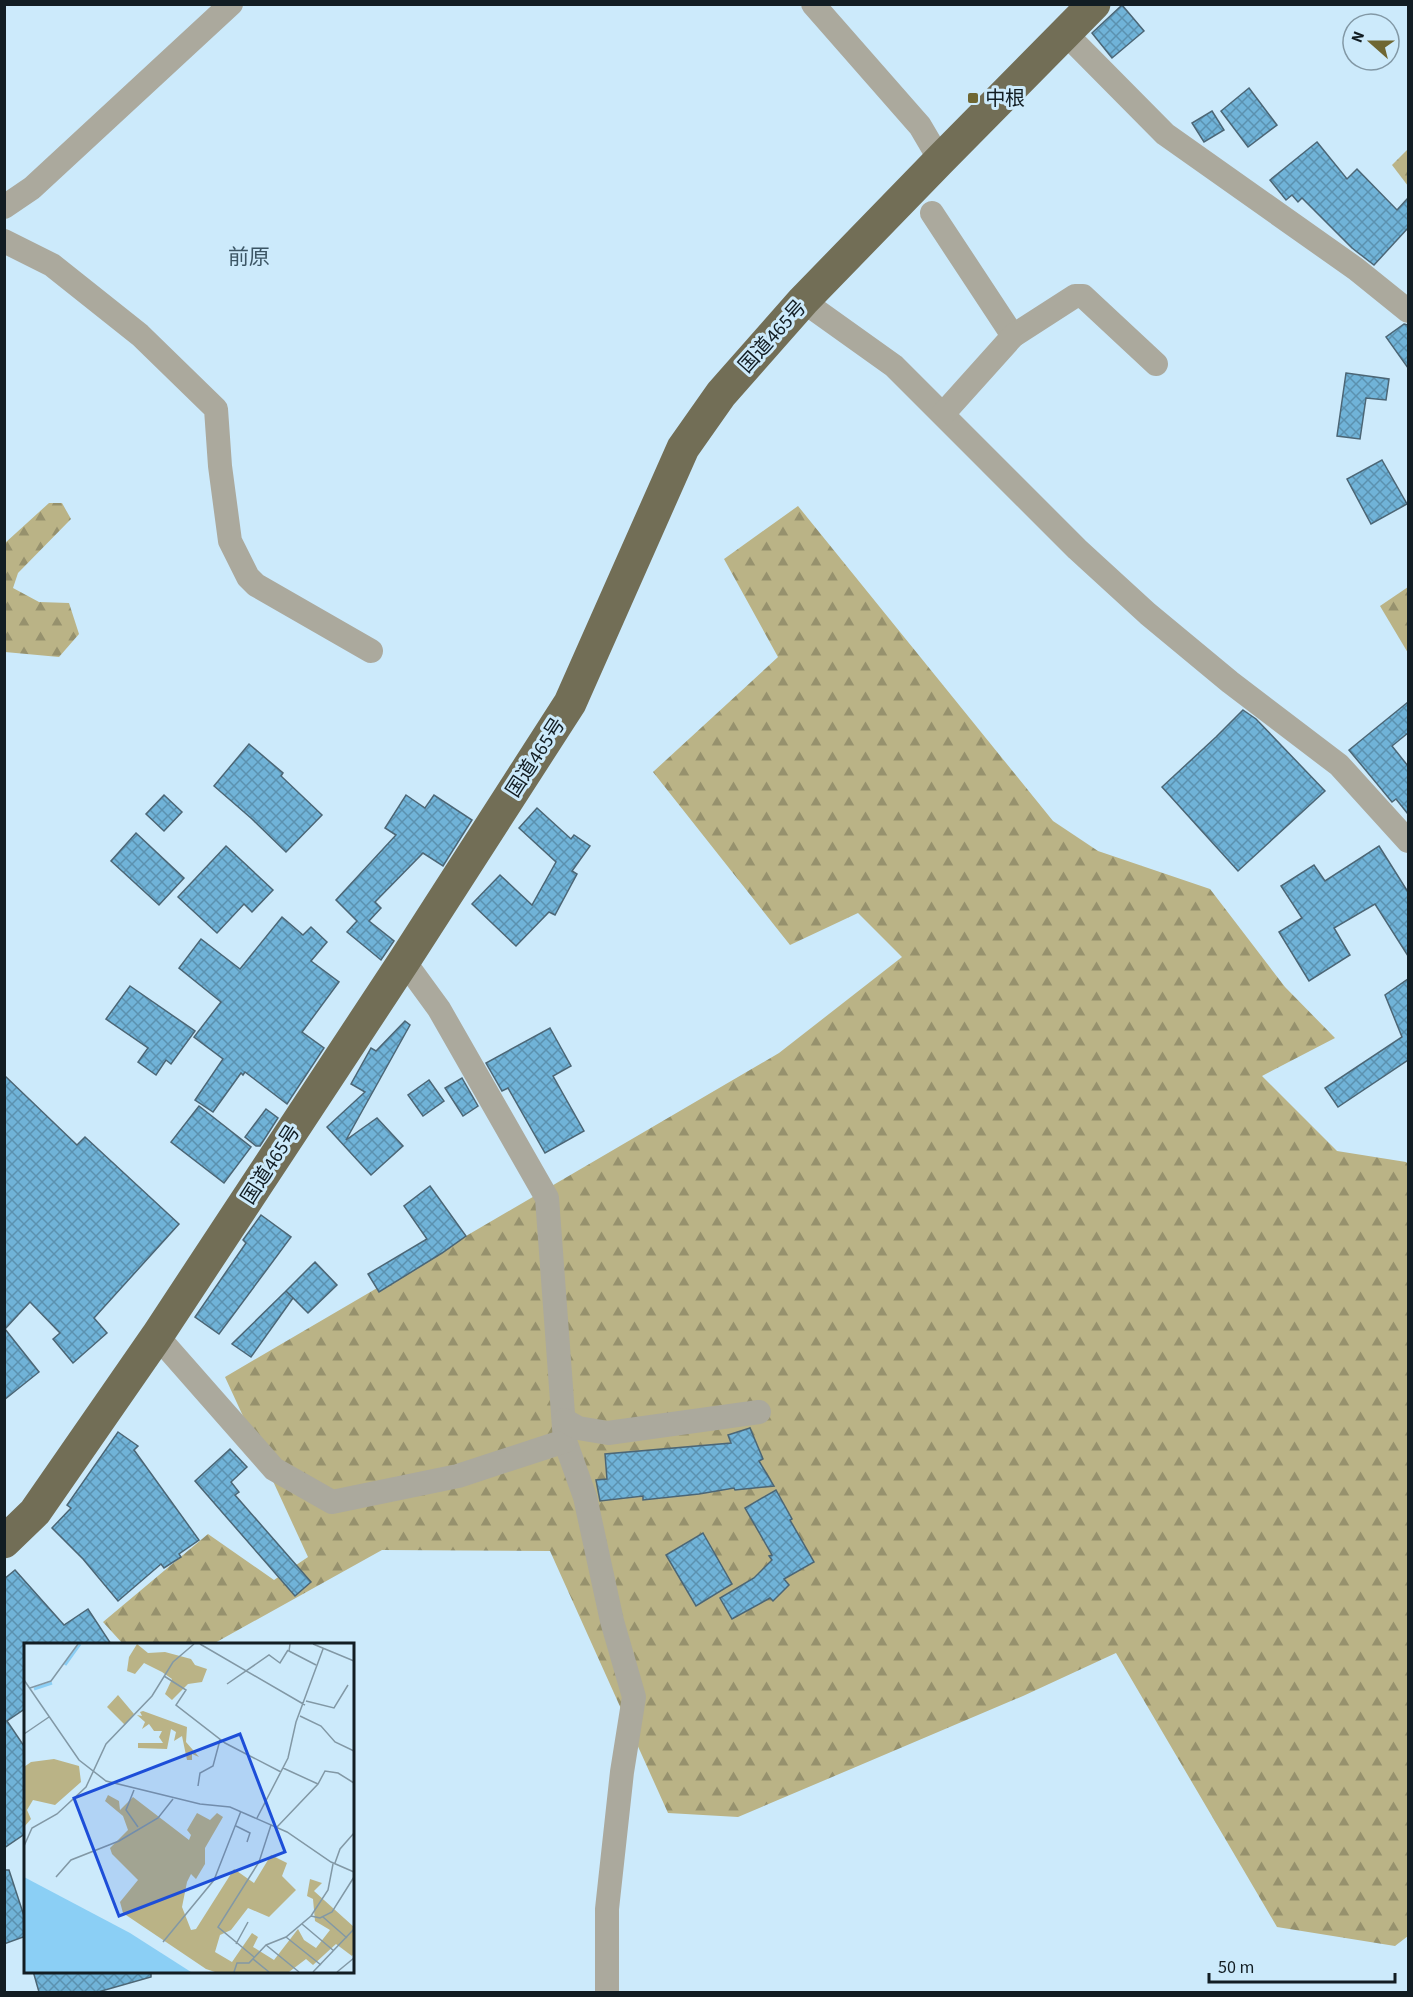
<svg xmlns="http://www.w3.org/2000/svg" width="1413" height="1997" font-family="'Source Sans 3','Noto Sans JP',sans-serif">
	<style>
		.forest { fill: url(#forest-firs) }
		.building { fill: url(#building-cross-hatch); stroke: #4c6675; stroke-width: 1.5 }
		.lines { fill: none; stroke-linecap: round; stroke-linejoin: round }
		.minor { stroke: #aba99d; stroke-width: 24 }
		.trunk { stroke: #726e56; stroke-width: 33 }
		.poi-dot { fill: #6f6733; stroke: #cceafb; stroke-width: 2 }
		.labels { text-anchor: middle; stroke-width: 6; stroke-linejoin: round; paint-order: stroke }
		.poi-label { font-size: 20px; fill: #121d23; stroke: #cceafb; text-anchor: start }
		.street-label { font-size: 20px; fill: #121d23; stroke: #cceafb }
		.neighbourhood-label { font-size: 21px; fill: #3b5564; stroke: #cceafb }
		.inset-river { fill: none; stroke: #8bcff5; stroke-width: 3 }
		.inset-road { fill: none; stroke: #8298a5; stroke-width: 1.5 }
		.view { fill: #1d4ed8; fill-opacity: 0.15; stroke: #1d4ed8; stroke-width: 3 }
		.inset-edge { fill: none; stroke: #121d23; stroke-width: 3 }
	</style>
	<defs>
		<pattern id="forest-firs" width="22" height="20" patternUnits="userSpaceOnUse" patternTransform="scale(1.5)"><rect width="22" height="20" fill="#bab386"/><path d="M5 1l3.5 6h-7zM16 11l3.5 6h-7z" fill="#96916d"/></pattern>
		<pattern id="building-cross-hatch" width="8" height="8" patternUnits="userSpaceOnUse" patternTransform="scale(1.5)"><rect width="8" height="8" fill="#70b3d8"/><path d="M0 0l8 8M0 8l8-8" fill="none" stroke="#5b91af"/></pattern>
	</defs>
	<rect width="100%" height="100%" fill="#cceafb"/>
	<g class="forest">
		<path d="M1408 149V186L1392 165Z"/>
		<path d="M49 503H62L71 519 18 573 13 588 39 602 69 603 79 634 59 657 5 652V543Z"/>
		<path d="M798 506 1053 821 1098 851 1210 889 1285 987 1335 1038 1262 1076 1337 1151 1406 1162 1408 1164V1936L1395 1946 1277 1927 1116 1653 1023 1696 738 1817 668 1813 550 1551 382 1550 213 1644H123L103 1622 208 1534 274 1580 308 1557 225 1377 779 1053 902 957 858 913 790 945 653 772 778 657 724 559Z"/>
		<path d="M1408 587V653L1380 606Z"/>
	</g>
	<g class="building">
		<path d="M1122 5 1144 31 1112 58 1092 33Z"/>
		<path d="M1249 88 1277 125 1248 147 1221 111Z"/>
		<path d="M1212 111 1224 130 1204 142 1192 123Z"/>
		<path d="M1317 142 1347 179 1357 169 1397 210 1408 198V228L1374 265 1352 248 1302 198 1298 202 1292 195 1286 200 1270 180Z"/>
		<path d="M1404 324 1408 325V368L1386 337Z"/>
		<path d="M1346 373 1389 379 1386 400 1366 398 1360 439 1337 436Z"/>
		<path d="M1382 460 1407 504 1371 524 1347 479Z"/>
		<path d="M1408 702V733L1392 746 1408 766V814L1396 799 1392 802 1349 750Z"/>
		<path d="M1243 710 1256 719 1325 791 1238 871 1162 787 1216 737Z"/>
		<path d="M249 744 283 773 281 776 322 815 286 852 252 819 214 786Z"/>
		<path d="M164 795 182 812 164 831 146 814Z"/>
		<path d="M406 795 425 808 434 795 472 820 443 866 423 853 375 902 381 908 369 921 394 941 381 960 347 932 357 921 336 900 396 835 385 828Z"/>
		<path d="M537 808 571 839 574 835 590 846 572 871 577 874 555 915 549 912 516 946 472 904 500 875 532 905 556 862 519 828Z"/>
		<path d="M136 833 184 878 159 905 111 861Z"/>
		<path d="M226 846 273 890 252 912 244 904 217 933 178 897Z"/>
		<path d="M1379 846 1408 892V956L1375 904 1334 928 1350 955 1309 981 1279 932 1302 918 1281 886 1314 865 1325 881Z"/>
		<path d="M282 917 303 935 311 927 327 942 311 961 339 982 302 1032 324 1048 287 1104 245 1072 243 1075 241 1073 213 1112 195 1100 223 1059 194 1037 221 1002 179 968 201 939 240 969Z"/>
		<path d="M1408 979V1060L1338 1107 1325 1088 1402 1037 1385 995Z"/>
		<path d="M130 986 195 1031 171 1064 166 1060 156 1075 138 1062 148 1048 106 1019Z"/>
		<path d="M405 1021 410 1025 346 1140 377 1118 403 1146 371 1175 327 1127 365 1092 351 1084 371 1048 376 1051Z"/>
		<path d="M550 1028 571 1066 553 1076 584 1131 545 1153 508 1088 502 1091 486 1063Z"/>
		<path d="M4 1075 77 1145 85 1137 179 1224 94 1318 107 1333 73 1363 53 1339 60 1333 30 1302 5 1329 39 1372 4 1400Z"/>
		<path d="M462 1078 478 1106 463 1116 445 1088Z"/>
		<path d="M429 1080 444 1101 423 1116 408 1095Z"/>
		<path d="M199 1106 251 1147 224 1183 171 1142Z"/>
		<path d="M266 1109 278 1118 260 1146H256L245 1137Z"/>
		<path d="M430 1186 466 1236 442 1253 379 1292 368 1274 427 1239 404 1206Z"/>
		<path d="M261 1215 291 1237 219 1334 195 1317 246 1243 243 1240Z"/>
		<path d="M315 1262 337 1285 308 1313 293 1298 251 1357 232 1344 286 1291 293 1298 286 1291Z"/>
		<path d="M750 1428 763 1459 759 1461 774 1486 735 1490 734 1488 699 1494 643 1500V1496L600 1501 596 1480 607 1479 605 1454 731 1443 728 1435Z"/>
		<path d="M118 1432 138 1446 134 1450 199 1540 179 1554 181 1557 164 1568 161 1564 118 1601 83 1559 52 1528 71 1508 67 1505Z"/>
		<path d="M230 1449 247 1467 231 1482 239 1492 235 1495 311 1582 295 1596 195 1481Z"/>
		<path d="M776 1490 792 1519 790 1520 814 1562 784 1579 789 1585 773 1601 770 1598 732 1619 720 1598 754 1578 772 1560 769 1556 772 1555 745 1508Z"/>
		<path d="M703 1533 732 1584 696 1606 666 1555Z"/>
		<path d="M15 1570 64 1625 88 1609 111 1644H26V1708L7 1721 26 1749V1833L4 1848V1579Z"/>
		<path d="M4 1870H9L26 1922V1936L4 1944Z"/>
		<path d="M33 1971H151V1977L98 1992H39Z"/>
	</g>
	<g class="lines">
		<g class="minor">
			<path d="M813 4 920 126 940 160"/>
			<path d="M1065 33 1165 134 1356 269 1408 311"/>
			<path d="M4 207 32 188 231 4"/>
			<path d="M932 213 1013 336"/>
			<path d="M4 241 52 265 140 335 216 409 220 466 230 541 248 577 256 585 371 651"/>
			<path d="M803 301 894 366 1077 549 1148 614 1230 682 1339 765 1408 841"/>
			<path d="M943 414 1013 336 1075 296H1083L1156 364"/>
			<path d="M404 961 439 1009 547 1198 565 1441 585 1497 612 1621 634 1697 622 1772 607 1909V1992"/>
			<path d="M157 1336 274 1469 332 1502 458 1476 565 1441"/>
			<path d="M564 1420 578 1428 608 1433 759 1412"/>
		</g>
		<path class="trunk" d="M4 1542 35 1512 157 1336 404 961 570 703 683 448 721 394 803 301 940 160 1094 4"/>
	</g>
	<rect class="poi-dot" x="967" y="92" width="12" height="12" rx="3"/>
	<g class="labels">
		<g class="poi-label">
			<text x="985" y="105">中根</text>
		</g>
		<g class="street-label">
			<text transform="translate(772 336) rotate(-48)" y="7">国道465号</text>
			<text transform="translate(535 757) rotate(-57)" y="7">国道465号</text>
			<text transform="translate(270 1164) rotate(-57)" y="7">国道465号</text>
		</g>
		<g class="neighbourhood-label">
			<text x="249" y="264">前原</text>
		</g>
	</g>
	<g transform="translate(24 1643)">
		<rect width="330" height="330" fill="#cceafb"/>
		<path d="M113 1 124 10 141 9 167 16 171 22 183 26 178 39 164 41 148 57 141 51 148 36 138 29 120 20 111 31 103 28 105 14ZM94 52 110 71 101 82 83 64ZM119 68 163 84 162 99 175 114 168 111V117H163L158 93 150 98 152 89 147 86 143 106 114 105V100H139L135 94 138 88H130L125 81 118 86 121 79 113 72 118 73 116 69ZM30 116 55 123 57 139 31 162 9 157 3 167 7 176 0 184V124L7 119ZM84 152 95 158 96 167 109 154 165 197 167 192 163 187 173 170 186 177 193 170 199 174 181 205V221L172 236 167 231 163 239 158 264 167 287 172 286 210 226 230 240 247 212 263 220 258 233 272 247 245 274 224 265 207 287 196 292 191 309 208 319 228 290 234 294 229 304 250 317 274 286 280 297 292 305 306 287 291 278 289 256 283 253 286 236 298 240 290 248 330 284V310L328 313 312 301 289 322 282 316 265 329H191L182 326 99 270 96 259 114 237 88 211 86 205 104 187 99 173 81 158Z" fill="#bab386"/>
		<path d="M0 234 106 290 167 329H0Z" fill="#8bcff5"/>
		<path class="inset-river" d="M41 22 56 1M10 46 28 40"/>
		<path class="inset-road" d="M176 1 281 62M266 1 265 8 292 22M289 1 330 18M140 33 162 47 152 62 201 100 257 129M0 37 55 117 82 138 176 161 206 164 263 189 307 219 330 229M203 41 245 12 256 20 264 7M6 45 27 38 54 1M282 58 310 65 324 42M276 73 297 83 311 99 330 108M0 91 25 74M259 125 294 141M174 143 176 130 189 123 196 97M110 147 102 167 114 184M233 175 264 115 272 79 299 6M212 183 226 190 223 199M253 184 294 141 301 128 314 130 330 140M0 203 8 185 33 171 62 144 82 101 128 53 149 19 170 1M311 220 316 206 330 190M32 234 47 217 95 198 134 175 149 156M287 273 296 275 308 269 330 234M299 274 323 295M278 281 310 308M262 294 297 322M139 299 190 237 217 168M212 301 224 279M242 302 262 294 287 273 304 247 309 221M230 314 194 284 235 219 247 182M229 316 245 329M210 329 213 320H225L242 302 275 329M289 329 330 286M313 329 330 315"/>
		<path class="view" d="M216 91 261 209 95 273 50 155Z"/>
		<rect width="330" height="330" class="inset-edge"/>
	</g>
	<rect width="1413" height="1997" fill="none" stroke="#121d23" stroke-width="12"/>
	<g transform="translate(1371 42) rotate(291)"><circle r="28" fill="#cceafb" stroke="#8298a5" stroke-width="1.5"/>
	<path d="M0-4.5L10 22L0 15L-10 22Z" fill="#6f6733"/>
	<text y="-9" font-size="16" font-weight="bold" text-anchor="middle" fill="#121d23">N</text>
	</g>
	<path d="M1209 1973v9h186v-9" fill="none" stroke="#121d23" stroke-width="3"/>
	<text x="1218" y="1973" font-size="18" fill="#121d23" stroke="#cceafb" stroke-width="4.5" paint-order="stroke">50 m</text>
</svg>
